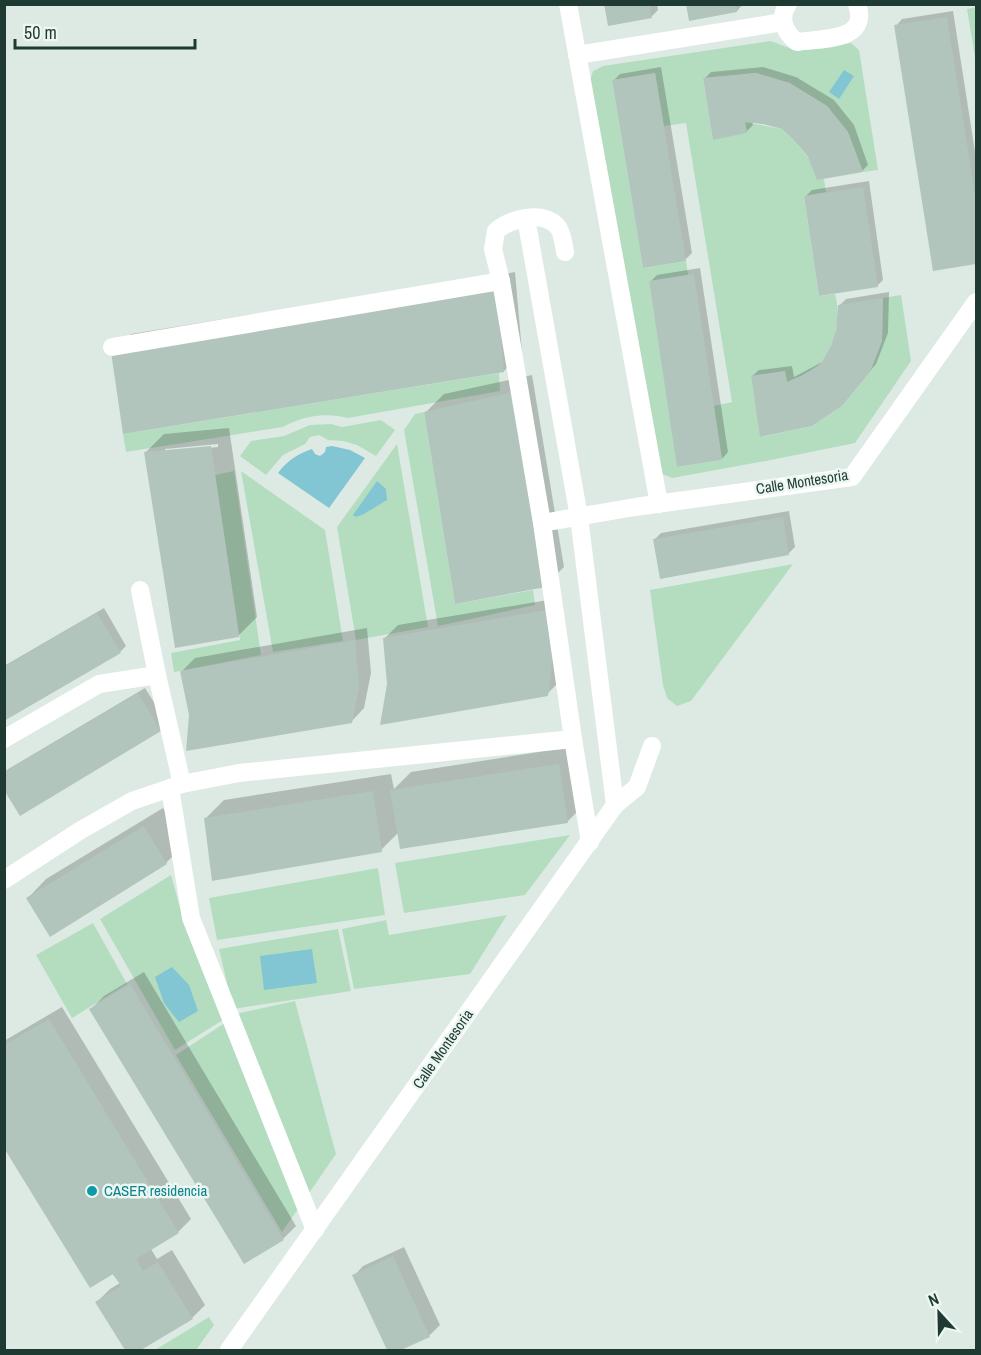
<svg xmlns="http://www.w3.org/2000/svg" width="981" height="1355" font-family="'Archivo Narrow',sans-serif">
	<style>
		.green { fill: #b4ddc0; fill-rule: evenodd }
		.water { fill: #82c5d3 }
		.shadow { fill: #0003; fill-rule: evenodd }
		.building { fill: #b2c5bd }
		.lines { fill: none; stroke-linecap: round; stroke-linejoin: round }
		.pedestrian { stroke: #fff; stroke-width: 18 }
		.minor { stroke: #fff; stroke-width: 18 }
		.culture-dot { fill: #0f9aa8; stroke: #edf7f2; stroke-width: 2 }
		.labels { text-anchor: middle; stroke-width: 5; stroke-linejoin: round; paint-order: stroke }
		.street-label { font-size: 15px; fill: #1e3a33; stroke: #edf7f2 }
		.culture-label { font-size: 15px; fill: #0d838f; stroke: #edf7f2; text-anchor: start }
	</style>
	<rect width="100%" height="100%" fill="#ddeae4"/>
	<g class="green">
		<path d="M976 7V63L967 9Z"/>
		<path d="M770 41C779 43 786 48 793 49 812 52 833 46 851 43L859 50 878 170 863 172 848 132 827 106 790 83 756 73 703 78 713 139 747 133 745 122 782 129 797 143 824 179 826 192 804 196 819 296 835 294C841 314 836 352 817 366 808 373 797 378 787 382L785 371 751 376 761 437 812 426 842 406 870 372 882 341 883 298 901 295 911 361 855 443 766 461 672 478 662 474 589 84 593 71 603 66ZM655 73 664 126 686 123 732 402 714 406 722 460 678 467 649 281 688 275 686 261 643 268 612 80Z"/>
		<path d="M499 373 500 391 348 418C325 412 303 416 283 427L126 452 123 434Z"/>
		<path d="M424 412 455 604 533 590 535 605 438 626 404 430 415 414Z"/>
		<path d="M381 420 395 430 376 456 357 445 343 441 328 440 319 435 310 437 305 444 283 455 266 475 240 456 251 441 284 436 310 425 331 424 342 427Z"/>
		<path d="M397 444 428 627 356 640 337 527Z"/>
		<path d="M234 471 261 655 174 672 171 653 240 640 215 475Z"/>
		<path d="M241 471 325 530 343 641 273 652Z"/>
		<path d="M793 564 691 701 677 706 667 698 663 685 650 590Z"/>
		<path d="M570 835 525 895 404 913 395 863Z"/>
		<path d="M378 868 385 915 217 940 209 898Z"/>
		<path d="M171 875 184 922 226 1018 175 1050 100 919Z"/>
		<path d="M507 915 470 974 354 989 342 929 386 920 389 935Z"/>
		<path d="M93 923 127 984 72 1018 36 955Z"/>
		<path d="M338 929 351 991 233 1009 219 949Z"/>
		<path d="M295 1001 336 1154 282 1232 176 1055 240 1013Z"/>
		<path d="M209 1317 214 1325 196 1350H155Z"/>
	</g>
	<g class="water">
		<path d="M844 70 854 76 839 99 829 92Z"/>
		<path d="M332 446 350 450 365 458 329 508 278 473C287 461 297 454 312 449L315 454 320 456 325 452 326 447Z"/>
		<path d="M377 481 386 489 387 500 364 514 356 517 353 515Z"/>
		<path d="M312 949 317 983 264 990 260 956Z"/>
		<path d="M172 967 189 985 198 1011 179 1022 164 1003 155 977Z"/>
	</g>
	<g class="shadow">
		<path d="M606 4H657L658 10 651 17Z"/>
		<path d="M688 4H743L737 11Z"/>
		<path d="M953 11 976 158V263L935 269 896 26 902 19Z"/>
		<path d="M661 67 692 253 685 260 614 80 620 74Z"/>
		<path d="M763 67 796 77 834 100 854 125 868 165 862 171 809 156 782 127 752 122 753 125 746 132 704 79 711 72Z"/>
		<path d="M869 181 883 280 877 286 806 196 812 190Z"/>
		<path d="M700 268 728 452 722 459 651 281 657 275Z"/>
		<path d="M515 272 522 352 504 371 112 353 131 334Z"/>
		<path d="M889 292 888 333 876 364 848 398 752 376 759 370 792 366 794 377 824 361 832 347 838 330 839 306 846 299Z"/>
		<path d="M532 375 564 567 545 586 426 412 444 394Z"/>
		<path d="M229 428 257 617 238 636 146 452 164 434ZM218 444V447L165 452V449Z"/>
		<path d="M789 511 795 547 788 554 654 540 661 533Z"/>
		<path d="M560 598V681L547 694 388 684 385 638 398 625Z"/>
		<path d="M104 608 126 646 120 652 4 719V666Z"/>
		<path d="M367 628 371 673 364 708 351 722 191 715 182 671 195 658Z"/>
		<path d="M145 688 167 723 160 730 21 814 4 787 5 771Z"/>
		<path d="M577 746 586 803 567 822 399 832 381 850 205 819 224 800 391 774 394 789 411 772Z"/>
		<path d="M163 808 185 844 166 863 28 898 46 879Z"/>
		<path d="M144 972 296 1226 283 1239 91 1009 104 996Z"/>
		<path d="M62 1007 191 1219 178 1232 151 1249 157 1259 172 1250 205 1305 192 1318 138 1350H126L97 1302 110 1289 120 1283 4 1145V1041Z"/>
		<path d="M404 1247 440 1325 430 1335 397 1350H388L354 1276 363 1266Z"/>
	</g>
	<g class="building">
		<path d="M604 4H649L652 18 608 26Z"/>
		<path d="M686 4H736L737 12 689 21Z"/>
		<path d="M947 17 976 202V264L933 271 894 25Z"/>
		<path d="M655 73 686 261 643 268 612 80Z"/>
		<path d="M756 73 789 83 827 106 848 132 863 172 817 180 808 157 797 143 782 129 763 124 745 122 747 133 713 140 703 78Z"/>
		<path d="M863 187 878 287 819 296 804 196Z"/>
		<path d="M694 274 722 460 677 467 649 281Z"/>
		<path d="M497 290 504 372 123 434 111 352Z"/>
		<path d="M883 298 882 341 870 372 842 406 812 426 760 437 751 376 785 371 787 382 803 375 820 365 831 346 836 330 838 305Z"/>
		<path d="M513 392 546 587 455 604 424 412Z"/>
		<path d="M211 446 239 637 175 648 144 452Z"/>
		<path d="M783 517 789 555 660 579 653 539Z"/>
		<path d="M547 610 553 654 548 696 380 725 387 684 383 638Z"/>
		<path d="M97 613 121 653 4 721V667Z"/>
		<path d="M355 640 359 687 352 723 186 751 189 715 180 671Z"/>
		<path d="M138 693 161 731 20 816 4 790V772Z"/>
		<path d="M559 764 568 823 400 849 390 790Z"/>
		<path d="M373 791 382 852 212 881 204 818Z"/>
		<path d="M144 826 167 864 50 937 26 898Z"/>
		<path d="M130 984 284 1240 244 1264 89 1009Z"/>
		<path d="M49 1019 179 1233 136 1259 143 1271 158 1262 193 1319 141 1350H125L95 1302 121 1286 113 1274 90 1288 4 1148V1045Z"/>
		<path d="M393 1256 430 1337 401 1350H387L352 1275Z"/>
	</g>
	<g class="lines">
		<path class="pedestrian" d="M170 788 191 918 315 1230"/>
		<g class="minor">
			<path d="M568 4 659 504"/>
			<path d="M788 4C778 18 785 33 797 42 822 38 870 42 857 4"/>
			<path d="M577 55 783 22"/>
			<path d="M526 218 579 517 615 805"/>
			<path d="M565 252C564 245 562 231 557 226 542 210 510 219 496 231L493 249 501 281 542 523 573 739 590 842"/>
			<path d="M112 347 501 281"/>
			<path d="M542 523 635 507 852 477 976 302"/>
			<path d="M140 590 157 675 182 784"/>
			<path d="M4 739 99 684 157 675"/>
			<path d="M4 880 81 830 132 801 182 784 239 773 573 739"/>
			<path d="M229 1350 615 805 637 787 652 746"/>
		</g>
	</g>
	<circle class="culture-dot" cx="92" cy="1191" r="6"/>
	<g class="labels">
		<g class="street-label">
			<text transform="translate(802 482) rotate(-9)" y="5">Calle Montesoria</text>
			<text transform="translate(443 1049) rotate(-55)" y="5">Calle Montesoria</text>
		</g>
		<g class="culture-label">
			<text x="104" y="1196">CASER residencia</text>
		</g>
	</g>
	<rect width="981" height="1355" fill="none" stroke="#1e3a33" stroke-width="12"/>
	<g transform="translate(939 1313) rotate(338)" stroke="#edf7f2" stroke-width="4.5" paint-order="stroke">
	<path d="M0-4.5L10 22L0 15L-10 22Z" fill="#1e3a33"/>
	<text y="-9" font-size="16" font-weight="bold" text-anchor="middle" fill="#1e3a33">N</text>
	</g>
	<path d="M15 39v9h180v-9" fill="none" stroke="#1e3a33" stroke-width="3"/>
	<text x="24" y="39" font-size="18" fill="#1e3a33" stroke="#edf7f2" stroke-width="4.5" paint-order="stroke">50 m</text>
</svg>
